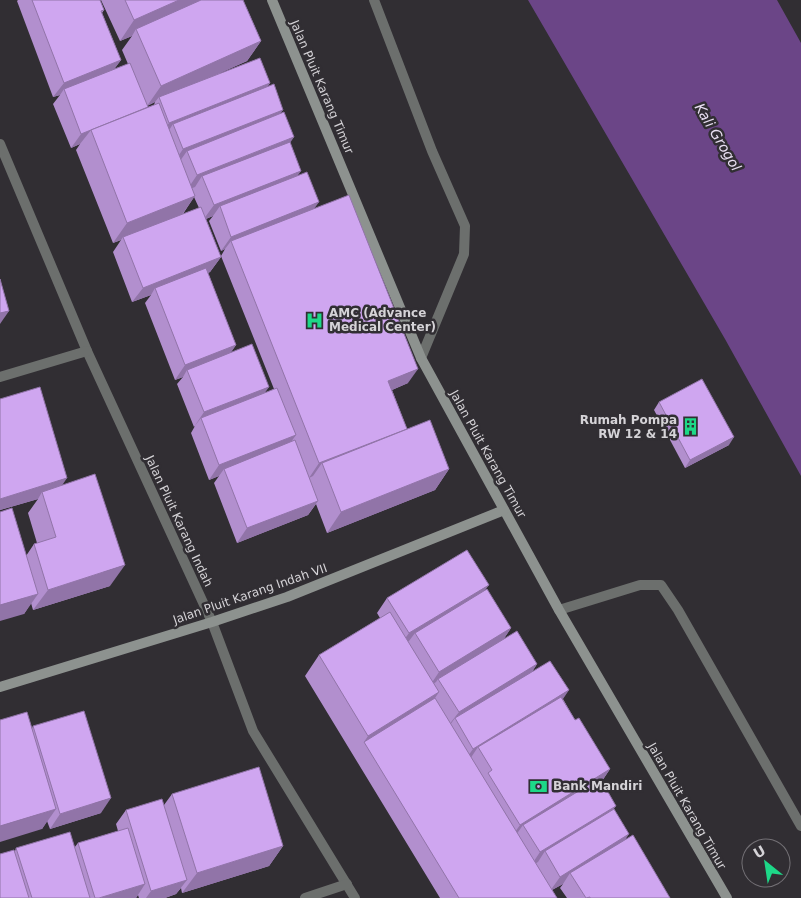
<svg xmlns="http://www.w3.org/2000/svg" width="801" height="898" font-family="'DejaVu Sans',sans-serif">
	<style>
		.water { fill: #6b4587 }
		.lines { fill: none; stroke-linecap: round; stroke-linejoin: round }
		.lane { stroke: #6c6f6d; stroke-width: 10 }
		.street { stroke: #6c6f6d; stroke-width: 10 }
		.secondary { stroke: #8d928f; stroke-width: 10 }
		.wall { fill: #b28fce; fill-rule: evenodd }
		.shaded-wall { fill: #9174a8 }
		.building { fill: #cfa6f0; stroke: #9174a8 }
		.labels { text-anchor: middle; stroke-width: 5; stroke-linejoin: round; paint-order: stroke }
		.street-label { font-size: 12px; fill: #d5d3d7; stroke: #312e33 }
		.poi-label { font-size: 12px; font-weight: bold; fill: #d5d3d7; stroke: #312e33; text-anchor: start }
		.water-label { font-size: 14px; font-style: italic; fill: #e9dff2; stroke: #312e33 }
	</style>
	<rect width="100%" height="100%" fill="#312e33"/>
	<path class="water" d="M528 0H777L801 43V476L725 339Z"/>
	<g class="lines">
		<g class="lane">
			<path d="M374 0 432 151 465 226 464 254 421 358"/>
			<path d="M559 610 640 585H661L678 610 801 826"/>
		</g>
		<g class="street">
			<path d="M0 144 87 351 212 622 253 731 355 898"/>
			<path d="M0 377 87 351"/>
			<path d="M305 898 347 884"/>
		</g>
		<g class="secondary">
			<path d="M272 0 421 358 559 610 727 898"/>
			<path d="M0 687 212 622 287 597 504 510"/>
		</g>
	</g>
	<g class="wall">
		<path d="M18 0H100L104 10 102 13 121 60 114 69 128 64 122 50 132 36 120 41 101 0H243L261 41 247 61 220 73 270 83 267 87 280 114 290 143 297 176 408 383 392 390 407 429 406 430 449 469 435 490 327 533 316 504 308 515 237 543 214 483 219 476 209 480 191 433 195 426 194 427 177 384 183 377 175 380 145 303 151 295 132 302 113 252 121 240 113 243 76 150 80 144 71 148 53 104 60 95 53 97 17 1ZM155 102 154 105 148 107 147 106ZM194 197 199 208 183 214ZM213 216 209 221 221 251 225 249 221 256 274 389 265 393 230 353 236 345 208 273 210 272 221 257 206 219Z"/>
		<path d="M0 399 62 486 110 586 33 610 31 603 24 614 26 556 34 544 37 543 28 513 38 499 0 510Z"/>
		<path d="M659 402 729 445 685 468 654 410Z"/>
		<path d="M485 590 511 628 503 640 537 664 532 672 563 699 575 720 610 769 602 781 626 839 670 898H567L560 888 563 884 552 890 557 898H440L305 676 319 655 380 618 377 613 387 598Z"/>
		<path d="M33 726 101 813 50 829 47 821 42 829 32 728Z"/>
		<path d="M172 794 283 846 269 866 182 893 181 888 176 894 165 898H139L138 895 136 898H0L15 851 16 848H74L78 843 118 831 116 824 126 810 164 805Z"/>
	</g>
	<g class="shaded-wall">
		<path d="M179 0H210L136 29 132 36 120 41 134 20Z"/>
		<path d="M261 41 247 61 160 100 159 97 155 102 147 106 161 86Z"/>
		<path d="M121 60 110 75 64 89 60 95 53 97 64 83Z"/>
		<path d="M270 83 260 98 173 124 166 135 159 137 169 123Z"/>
		<path d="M283 110 273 124 187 151 180 161 173 164 183 149Z"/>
		<path d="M91 130 80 144 71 148 81 134Z"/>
		<path d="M294 137 284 152 202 176 195 187 187 190 197 175Z"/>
		<path d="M301 171 291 185 220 206 213 216 203 220 214 205Z"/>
		<path d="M195 196 181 216 123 237 121 240 113 243 127 223Z"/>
		<path d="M319 202 309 216 231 241 225 249 221 251 231 237Z"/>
		<path d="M221 257 210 272 157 293 155 288 151 295 132 302 143 288Z"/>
		<path d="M9 311 0 324V313Z"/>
		<path d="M236 345 226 360 187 370 183 377 175 380 185 365Z"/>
		<path d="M418 369 408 383 378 396 388 381Z"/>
		<path d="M269 387 259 401 201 418 194 427 204 412Z"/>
		<path d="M407 429 397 443 322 463 313 476 309 478 319 463Z"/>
		<path d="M296 435 286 449 224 469 219 476 209 480 219 465Z"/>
		<path d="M734 437 729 445 685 468 690 460Z"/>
		<path d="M449 469 435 490 327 533 341 512Z"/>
		<path d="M67 478 57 493 42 492 38 499 0 510V499Z"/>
		<path d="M318 501 308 515 237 543 247 528Z"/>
		<path d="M125 565 110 586 33 610 48 590Z"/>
		<path d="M489 585 478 599 415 633 409 641 398 648 409 633Z"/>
		<path d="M38 594 24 614 0 621V605Z"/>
		<path d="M511 628 501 643 438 679 436 682 429 687 439 672Z"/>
		<path d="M537 664 527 679 455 718 450 725 448 726 459 712Z"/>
		<path d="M569 690 559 705 478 747 470 759 463 763 473 749Z"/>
		<path d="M439 692 425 713 364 742 368 736Z"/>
		<path d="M610 769 600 784 523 825 516 835 510 839 520 825Z"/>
		<path d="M111 798 101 813 50 829 60 814Z"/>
		<path d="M616 806 606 820 545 851 538 862 530 867 540 852Z"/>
		<path d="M56 809 42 829 0 842V826Z"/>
		<path d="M629 834 619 849 570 873 563 884 550 891 560 877Z"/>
		<path d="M283 846 269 866 182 893 197 873Z"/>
		<path d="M187 880 176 894 165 898H146L151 891Z"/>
		<path d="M145 884 136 898H99Z"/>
	</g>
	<g class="building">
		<path d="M32 0H100L104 10 101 11 121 60 64 83Z"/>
		<path d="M125 0H179L134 20Z"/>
		<path d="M201 0H243L261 41 161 86 136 29Z"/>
		<path d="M260 58 270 83 169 123 159 97Z"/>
		<path d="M130 63 148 107 81 134 64 89Z"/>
		<path d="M274 84 283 110 183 149 173 124Z"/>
		<path d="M159 103 195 196 127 223 91 130Z"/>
		<path d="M284 112 294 137 197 175 187 151Z"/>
		<path d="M290 142 301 171 214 205 202 176Z"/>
		<path d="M307 172 319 202 231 237 220 206Z"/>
		<path d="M349 195 418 369 388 381 407 429 319 463 231 241Z"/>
		<path d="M201 207 221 257 143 288 123 237Z"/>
		<path d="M206 268 236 345 185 365 155 288Z"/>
		<path d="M0 279 9 311 0 313Z"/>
		<path d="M252 344 269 387 204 412 187 370Z"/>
		<path d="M702 379 734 437 690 460 659 402Z"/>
		<path d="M40 387 67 478 0 499V399Z"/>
		<path d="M277 388 296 435 219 465 201 418Z"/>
		<path d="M430 420 449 469 341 512 322 463Z"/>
		<path d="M295 440 318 501 247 528 224 469Z"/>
		<path d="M95 474 125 565 48 590 34 544 56 537 42 492Z"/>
		<path d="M12 508 38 594 0 605V512Z"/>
		<path d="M467 550 489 585 409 633 387 598Z"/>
		<path d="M487 589 511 628 439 672 415 633Z"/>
		<path d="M390 612 439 692 368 736 319 655Z"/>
		<path d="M517 631 537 664 459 712 438 679Z"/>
		<path d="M550 661 569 690 473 749 455 718Z"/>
		<path d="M561 697 575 720 579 718 610 769 520 825 488 773 492 770 478 747Z"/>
		<path d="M435 698 557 898H459L364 742Z"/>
		<path d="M84 711 111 798 60 814 33 726Z"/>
		<path d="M27 712 56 809 0 826V720Z"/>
		<path d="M259 767 283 846 197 873 172 794Z"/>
		<path d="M600 778 616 806 540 852 523 825Z"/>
		<path d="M162 799 187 880 151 891 126 810Z"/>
		<path d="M614 809 629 834 560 877 545 851Z"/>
		<path d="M128 828 145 884 99 898H95L78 843Z"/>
		<path d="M70 832 90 898H32L16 848Z"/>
		<path d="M633 835 670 898H590V897L586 898 570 873Z"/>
		<path d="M14 850 29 898H0V854Z"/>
	</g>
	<defs>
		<symbol id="hospital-bare" viewBox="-9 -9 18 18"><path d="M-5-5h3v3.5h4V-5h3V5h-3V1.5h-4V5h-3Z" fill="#1dd888" stroke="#312e33" stroke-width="2.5" paint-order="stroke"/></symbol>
		<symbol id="building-bare" viewBox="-9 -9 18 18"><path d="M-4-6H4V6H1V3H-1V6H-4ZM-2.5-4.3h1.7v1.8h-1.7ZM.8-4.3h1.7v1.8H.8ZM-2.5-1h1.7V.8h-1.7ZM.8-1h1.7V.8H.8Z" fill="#1dd888" stroke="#312e33" stroke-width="2.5" paint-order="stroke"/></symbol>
		<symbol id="bank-bare" viewBox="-9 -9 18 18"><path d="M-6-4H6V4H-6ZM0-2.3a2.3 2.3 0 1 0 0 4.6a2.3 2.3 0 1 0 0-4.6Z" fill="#1dd888" stroke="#312e33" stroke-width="2.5" paint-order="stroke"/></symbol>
	</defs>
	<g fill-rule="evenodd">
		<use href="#hospital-bare" x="302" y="308" width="25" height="25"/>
		<use href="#building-bare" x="678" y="414" width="25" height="25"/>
		<use href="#bank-bare" x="526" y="774" width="25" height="25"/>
	</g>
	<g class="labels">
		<g class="street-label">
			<text transform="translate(322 87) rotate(67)" y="4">Jalan Pluit Karang Timur</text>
			<text transform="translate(488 454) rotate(61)" y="4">Jalan Pluit Karang Timur</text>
			<text transform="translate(179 521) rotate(65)" y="4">Jalan Pluit Karang Indah</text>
			<text transform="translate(250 594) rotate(-19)" y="4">Jalan Pluit Karang Indah VII</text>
			<text transform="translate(687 806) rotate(60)" y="4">Jalan Pluit Karang Timur</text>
		</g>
		<g class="poi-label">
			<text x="329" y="317">AMC (Advance<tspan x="329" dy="14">Medical Center)</tspan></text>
			<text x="677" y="424" text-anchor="end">Rumah Pompa<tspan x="677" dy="14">RW 12 &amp; 14</tspan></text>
			<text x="553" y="790">Bank Mandiri</text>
		</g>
		<g class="water-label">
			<text transform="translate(718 137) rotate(59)" y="5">Kali Grogol</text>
		</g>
	</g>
	<g transform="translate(766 863) rotate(330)"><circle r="24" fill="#312e33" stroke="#737075"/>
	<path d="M0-4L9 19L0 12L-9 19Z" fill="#1dd888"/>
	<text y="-8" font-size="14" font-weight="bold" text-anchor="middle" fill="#d5d3d7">U</text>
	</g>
</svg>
